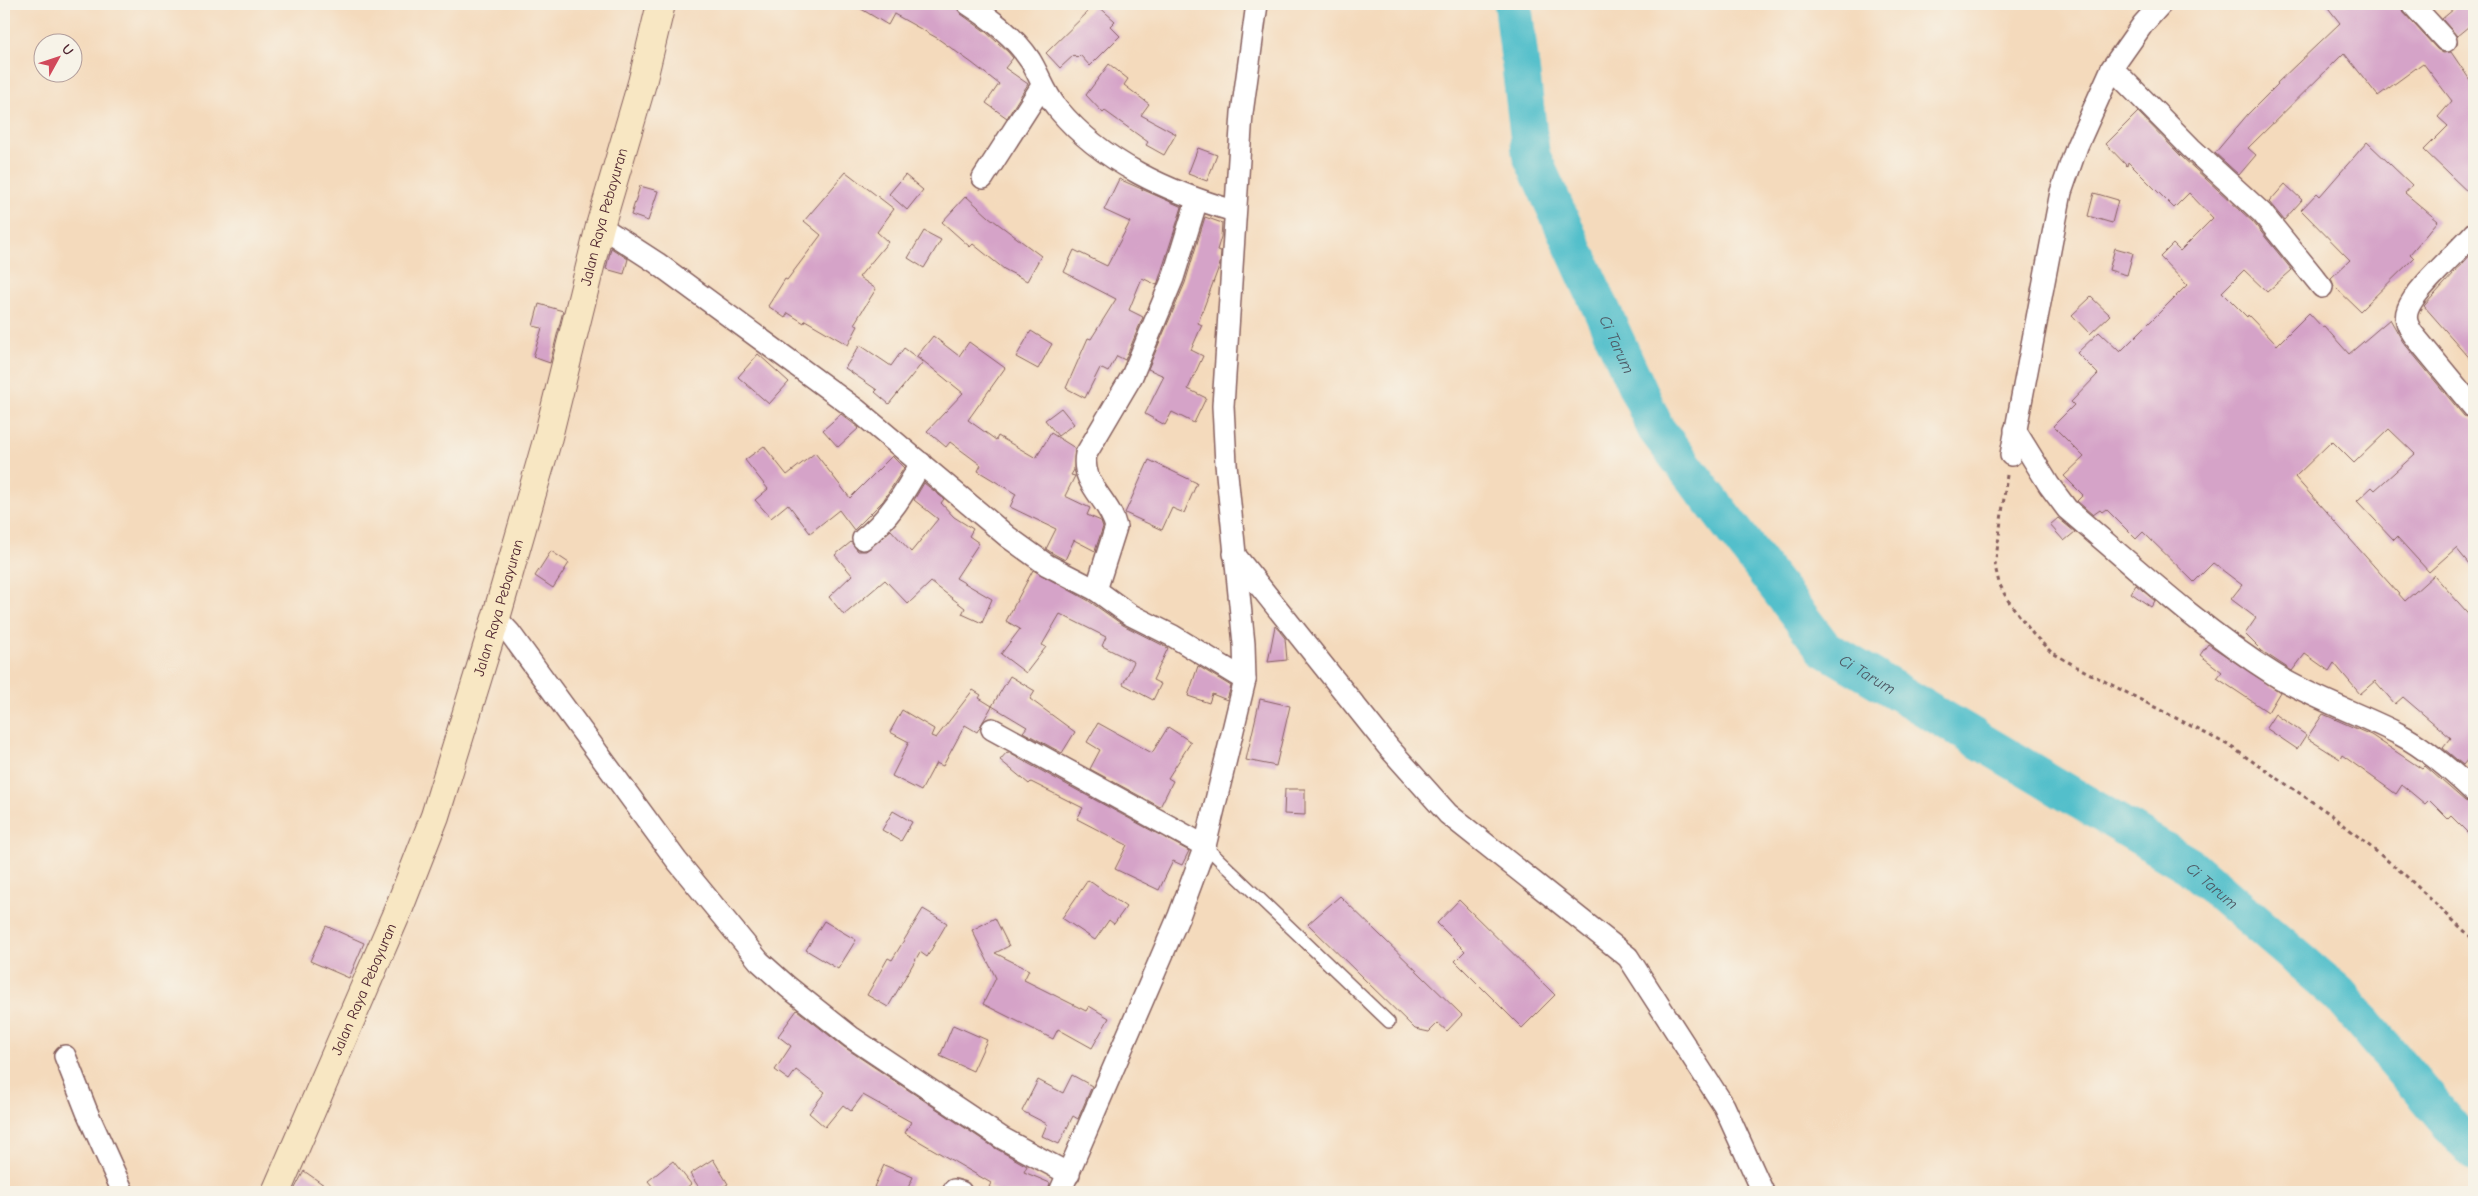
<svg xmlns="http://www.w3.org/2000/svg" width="2478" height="1196" font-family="'Comic Neue',sans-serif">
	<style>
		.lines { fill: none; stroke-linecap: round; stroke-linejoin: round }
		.river { stroke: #52bfcb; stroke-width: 38 }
		.building { fill: #d5a3c8 }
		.lane-casing { stroke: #86605e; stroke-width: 14 }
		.street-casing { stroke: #86605e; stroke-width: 24 }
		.secondary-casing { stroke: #86605e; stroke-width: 30 }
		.path { stroke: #86605e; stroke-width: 3; stroke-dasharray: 4 4; stroke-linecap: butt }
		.lane { stroke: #fff; stroke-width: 11 }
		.street { stroke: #fff; stroke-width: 21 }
		.secondary { stroke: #f8e7c3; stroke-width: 28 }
		.labels { text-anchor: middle; stroke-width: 5; stroke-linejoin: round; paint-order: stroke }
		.street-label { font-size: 15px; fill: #4a1f2b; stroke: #f7f3e8 }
		.water-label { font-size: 16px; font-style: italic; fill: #4d5763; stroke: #f7f3e8 }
	</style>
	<rect width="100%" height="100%" fill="#f7f3e8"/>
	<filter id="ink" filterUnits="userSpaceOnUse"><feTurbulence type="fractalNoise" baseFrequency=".02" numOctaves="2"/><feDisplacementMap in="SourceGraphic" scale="10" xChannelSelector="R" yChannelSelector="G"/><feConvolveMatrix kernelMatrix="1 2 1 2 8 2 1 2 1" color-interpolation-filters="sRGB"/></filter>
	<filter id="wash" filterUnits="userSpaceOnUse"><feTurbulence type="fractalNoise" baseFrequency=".0096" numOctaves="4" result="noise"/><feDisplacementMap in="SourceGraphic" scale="20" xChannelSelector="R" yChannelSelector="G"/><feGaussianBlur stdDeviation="1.12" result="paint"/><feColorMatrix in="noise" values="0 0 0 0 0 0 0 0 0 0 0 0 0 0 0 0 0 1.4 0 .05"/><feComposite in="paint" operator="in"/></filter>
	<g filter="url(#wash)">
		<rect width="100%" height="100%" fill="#f4dabc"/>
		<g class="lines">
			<path class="river" id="s1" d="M1513 4 1531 155 1656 429 1824 648 2190 866 2339 994 2474 1153"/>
		</g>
		<g id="blocks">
			<g class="building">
				<path d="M853 4H955L961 14 986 32 1008 52 1013 58 1005 68 1028 84 1007 118 986 103 999 84 972 63 937 38 894 14 888 25Z"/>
				<path d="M1096 4 1115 21 1110 26 1120 36 1090 66 1080 55 1077 58 1074 55 1060 68 1046 53Z"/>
				<path d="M2325 4H2400L2403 12 2437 49 2443 53 2451 52 2474 86V198L2424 150 2448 126 2438 117 2452 101 2423 63 2378 96 2344 53 2248 148 2256 155 2239 175 2215 153 2248 114 2278 84 2277 83 2340 23Z"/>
				<path d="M2460 4H2474V22L2457 36 2442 19Z"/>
				<path d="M1109 64 1128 79 1124 85 1149 104 1141 115 1176 134 1164 155 1146 145 1148 142 1105 111 1103 113 1086 95Z"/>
				<path d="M2138 112 2182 157 2253 222 2292 270 2267 292 2244 270 2222 292 2247 317 2248 315 2277 345 2309 313 2322 327 2324 326 2349 354 2390 319 2403 342 2464 416 2474 420V570L2456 548 2429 572 2397 537 2394 540 2357 501 2372 487 2375 490 2415 454 2389 429 2354 463 2332 441 2295 477 2405 601 2434 575 2474 620V752L2463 765 2443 748 2451 738 2403 697 2395 704 2375 681 2360 694 2334 663 2329 671 2305 654 2292 671 2262 651 2245 634 2256 618 2231 599 2242 585 2213 563 2194 582 2143 532 2136 539 2106 509 2102 512 2100 510 2093 515 2077 501 2083 495 2064 476 2084 457 2053 426 2074 405 2071 402 2098 374 2077 353 2099 332 2120 352 2187 285 2160 257 2173 244 2180 251 2213 218 2189 193 2174 208 2128 162 2127 166 2106 144Z"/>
				<path d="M2367 142 2412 185 2405 193 2438 221 2410 254 2414 258 2360 311 2334 286 2331 278 2350 260 2301 210 2317 193 2320 196Z"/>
				<path d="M1198 148 1217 155 1207 181 1188 174Z"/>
				<path d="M846 172 894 209 877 232 888 242 859 277 876 289 854 324 858 326 848 345 805 320 804 323 788 313 785 318 768 306 785 279 787 280 821 235 804 221Z"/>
				<path d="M905 175 923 190 907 210 889 194Z"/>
				<path d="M1119 179 1182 207 1157 285 1142 278 1129 310 1143 317 1125 360 1117 356 1108 372 1100 368 1085 398 1066 388 1088 338 1091 339 1116 299 1064 272 1074 250 1107 266 1130 222 1104 210Z"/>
				<path d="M2285 184 2302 200 2284 220 2269 202Z"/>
				<path d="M640 186 658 191 648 221 631 215Z"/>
				<path d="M2094 193 2118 200 2112 223 2088 216Z"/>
				<path d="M966 196 989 217 1041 256 1027 281 1004 269 973 244 970 247 942 222Z"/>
				<path d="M1205 217 1222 223 1221 237 1217 250 1221 251 1220 264 1198 323 1202 325 1191 350 1203 356 1188 389 1206 398 1194 423 1172 412 1165 425 1145 414 1164 376 1148 369 1185 283Z"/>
				<path d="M924 231 941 240 924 268 908 258Z"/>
				<path d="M611 248 628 259 624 274 606 269Z"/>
				<path d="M2115 248 2133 253 2127 275 2109 270Z"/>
				<path d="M2474 251V363L2424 306Z"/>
				<path d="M2091 297 2110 315 2090 334 2072 315Z"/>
				<path d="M539 304 563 311 550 363 533 357 542 328 533 326Z"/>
				<path d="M1031 331 1052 344 1038 369 1016 357Z"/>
				<path d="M933 336 959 356 969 342 1005 368 968 420 996 440 998 436 1036 458 1051 433 1075 448 1074 470 1071 475 1075 476 1065 496 1090 508 1087 515 1101 521 1103 527 1095 551 1074 540 1065 560 1054 554 1046 549 1056 529 1010 507 1016 494 978 471 981 465 950 442 946 447 927 431 963 393 917 356Z"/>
				<path d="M860 345 891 366 904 348 923 362 889 404 875 392 877 390 845 368Z"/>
				<path d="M758 354 789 382 769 404 738 377Z"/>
				<path d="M1061 408 1074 424 1058 436 1045 420Z"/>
				<path d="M841 414 859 428 838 447 823 430Z"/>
				<path d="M764 446 787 475 815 453 850 498 892 456 904 468 883 501 854 530 839 510 810 533 788 504 771 518 755 500 768 489 745 460Z"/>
				<path d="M1149 460 1197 483 1184 513 1172 508 1162 530 1125 513Z"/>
				<path d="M924 483 944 499 941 503 954 517 973 529 969 536 979 543 956 578 992 599 982 623 962 614 965 608 931 582 908 604 885 580 844 615 829 597 852 575 835 555 851 542 858 551H866L891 530 911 552 938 519 914 500Z"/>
				<path d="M2058 518 2075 532 2064 541 2050 525Z"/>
				<path d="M551 551 569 563 553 588 535 576Z"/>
				<path d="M1033 570 1089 601 1123 625 1168 648 1153 680 1161 684 1153 700 1123 684 1134 662 1102 646 1106 637 1060 614 1042 645 1046 647 1026 673 1001 654 1020 629 1006 621Z"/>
				<path d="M2136 585 2155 601 2151 607 2131 593Z"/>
				<path d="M1275 626 1285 638 1287 660 1268 662Z"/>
				<path d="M2208 644 2280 692 2268 712 2217 678 2222 672 2200 655Z"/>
				<path d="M1198 666 1231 686 1227 700 1212 694 1209 703 1188 696Z"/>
				<path d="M1010 676 1035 691 1030 699 1075 732 1062 753 1023 732 1027 727 992 706Z"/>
				<path d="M973 690 981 695 979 698 992 706 977 732 965 725 943 766 936 763 921 791 892 776 909 742 890 732 902 710 934 729 931 736 936 738Z"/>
				<path d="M1260 699 1290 706 1276 766 1246 760Z"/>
				<path d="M2275 714 2306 735 2297 749 2266 728Z"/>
				<path d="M2323 714 2371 735 2422 769 2425 766 2465 801 2474 804V839L2451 816 2448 819 2429 800 2425 804 2402 785 2396 794 2342 755 2340 759 2307 738Z"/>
				<path d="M1098 723 1152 753 1168 727 1191 742 1168 778 1173 781 1160 807 1090 769 1100 750 1087 742Z"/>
				<path d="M1007 752 1189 851 1182 865 1173 861 1159 890 1115 869 1127 845 1077 819 1083 808 1031 782 1029 784 1000 760Z"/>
				<path d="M1285 789H1305V815L1284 814Z"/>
				<path d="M893 811 912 822 901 841 882 830Z"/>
				<path d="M1088 880 1126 907 1114 924 1109 920 1095 940 1062 918Z"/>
				<path d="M1340 896 1462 1015 1447 1031 1438 1023 1429 1032 1415 1029 1308 924Z"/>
				<path d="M1459 900 1555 995 1522 1028 1455 961 1465 951 1437 923Z"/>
				<path d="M923 909 947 923 927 957 920 952 888 1007 867 995 888 958 892 960Z"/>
				<path d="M995 918 1009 946 995 953 1029 970 1024 980 1086 1011 1089 1006 1109 1018 1092 1048 1058 1029 1053 1039 983 1004 996 978 972 930Z"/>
				<path d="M824 921 856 940 838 969 806 950Z"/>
				<path d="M326 926 364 943 349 978 310 961Z"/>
				<path d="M797 1010 844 1047 995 1148 1027 1166 1024 1172 1050 1183 1048 1192H1000L989 1187 991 1183 905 1133 911 1122 863 1095 851 1111 843 1105 825 1127 809 1113 825 1092 796 1070 789 1080 775 1070 791 1046 778 1036Z"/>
				<path d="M953 1025 987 1040 973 1071 940 1056Z"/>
				<path d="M1072 1075 1092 1086 1078 1119 1073 1116 1059 1144 1042 1136 1047 1124 1022 1111 1038 1080 1063 1093Z"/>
				<path d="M713 1159 728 1184 715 1192H702L690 1174Z"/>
				<path d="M673 1161 691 1184 681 1192H657L648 1181Z"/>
				<path d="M884 1165 913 1177 906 1192H887L874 1187Z"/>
				<path d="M304 1171 334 1192H293Z"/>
			</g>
		</g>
	</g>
	<g filter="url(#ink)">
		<use href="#blocks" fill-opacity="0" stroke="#86605e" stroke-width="1"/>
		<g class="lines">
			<defs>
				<path id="lane" d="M1205 846 1389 1022"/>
				<g id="street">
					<path d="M968 4C991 19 1014 36 1030 60 1040 76 1045 94 1058 109 1103 163 1169 192 1234 211"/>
					<path d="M2412 4 2446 41"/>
					<path d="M2112 68 2191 148 2262 213 2322 287"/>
					<path d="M983 178 1042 86"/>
					<path d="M600 226 657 263 857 410 1008 537 1047 565 1096 590 1129 614 1173 636 1245 680"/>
					<path d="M2474 233C2459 251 2415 289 2408 309 2404 319 2408 326 2413 334L2474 408"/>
					<path d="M2015 430 2049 485 2067 509C2135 567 2200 628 2275 675 2314 699 2358 713 2399 734 2426 748 2452 771 2474 792"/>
					<path d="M2011 455 2061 192 2077 146 2112 68 2143 24 2161 4"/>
					<path d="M863 539C889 519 905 492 921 463"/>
					<path d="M1234 554 1389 748 1448 814 1628 957 1724 1106 1763 1192"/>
					<path d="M1096 590 1116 527C1110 500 1080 484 1086 454L1132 376 1173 278 1197 200"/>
					<path d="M496 618 510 633 677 861 759 961 788 987 851 1037 1002 1138 1069 1174"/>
					<path d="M992 729 1205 846"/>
					<path d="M65 1056 87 1112 123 1192"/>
					<path d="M954 1190 961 1192"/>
					<path d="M1060 1192 1179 916 1205 846 1245 680 1244 644 1226 464 1223 406 1242 113 1257 4"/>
				</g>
				<g id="secondary">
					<path id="s2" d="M276 1192 399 908 435 816 496 618 547 441 600 226 642 83 661 4"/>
				</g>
			</defs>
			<use href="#lane" class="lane-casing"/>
			<use href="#street" class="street-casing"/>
			<use href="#secondary" class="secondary-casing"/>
			<path class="path" d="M2007 475 1995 566 1999 583 2007 599 2033 634 2051 652 2077 667 2230 746 2333 816 2405 875 2474 940"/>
			<use href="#lane" class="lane"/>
			<use href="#street" class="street"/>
			<use href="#secondary" class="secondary"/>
		</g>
	</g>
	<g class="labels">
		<g class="street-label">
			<text dy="5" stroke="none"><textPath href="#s2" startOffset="1031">Jalan Raya Pebayuran</textPath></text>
			<text dy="5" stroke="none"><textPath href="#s2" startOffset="626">Jalan Raya Pebayuran</textPath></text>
			<text dy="5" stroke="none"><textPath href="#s2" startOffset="221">Jalan Raya Pebayuran</textPath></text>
		</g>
		<g class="water-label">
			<text dy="6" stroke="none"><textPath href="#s1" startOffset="360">Ci Tarum</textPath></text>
			<text dy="6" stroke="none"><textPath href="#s1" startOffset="780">Ci Tarum</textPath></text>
			<text dy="6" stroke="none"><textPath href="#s1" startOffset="1185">Ci Tarum</textPath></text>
		</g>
	</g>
	<rect width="2478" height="1196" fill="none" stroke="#f7f3e8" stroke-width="20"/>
	<g transform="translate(58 58) rotate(50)"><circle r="24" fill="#f7f3e8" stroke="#b29e9c"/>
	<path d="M0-4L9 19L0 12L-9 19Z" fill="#d1495b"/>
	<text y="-8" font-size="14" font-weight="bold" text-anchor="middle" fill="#4a1f2b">U</text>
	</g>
</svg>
